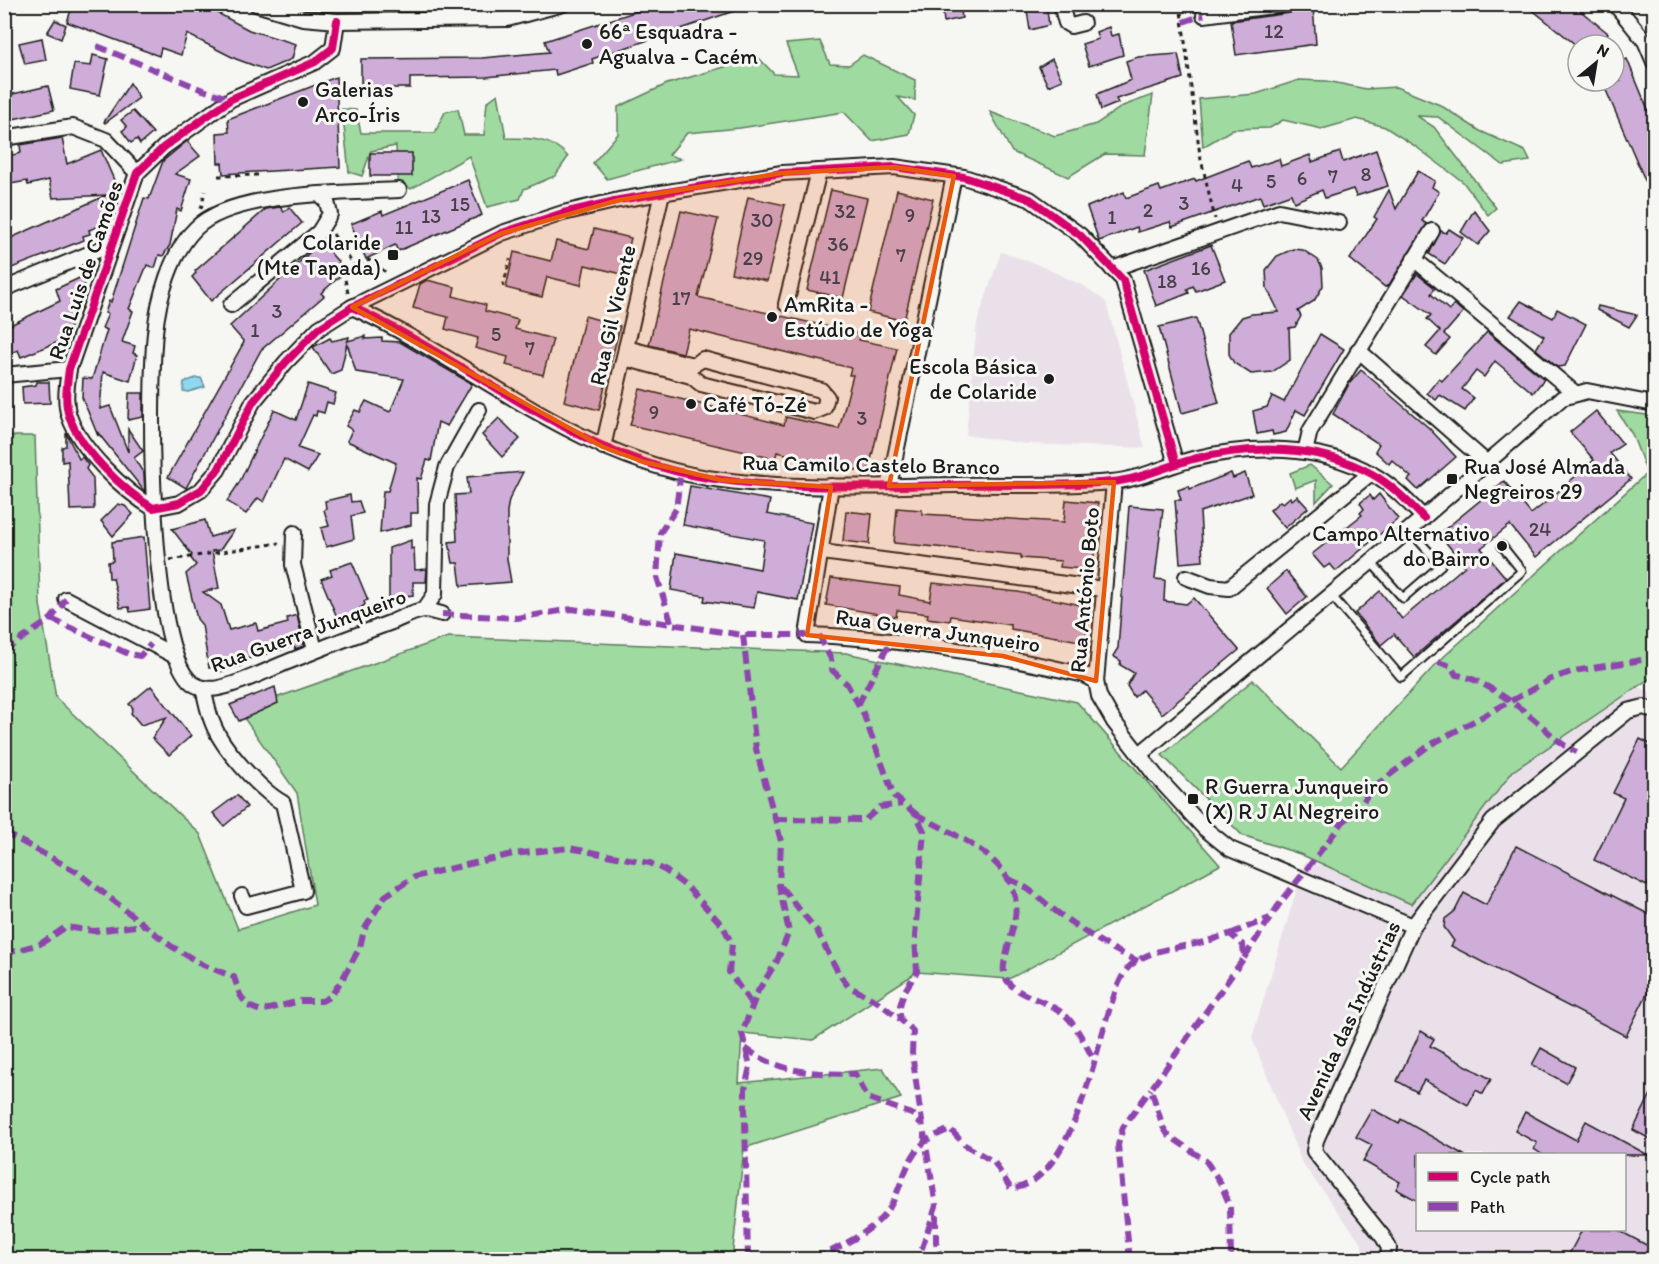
<svg xmlns="http://www.w3.org/2000/svg" width="1659" height="1264" font-family="Itim,sans-serif">
	<style>
		.built { fill: #eae0ea; fill-rule: evenodd }
		.green { fill: #9fdaa0; stroke: #5e7b5e; stroke-width: 1.5 }
		.water { fill: #8fd8f0; stroke: #618d9b; stroke-width: 1.5 }
		.building { fill: #ceadd8; stroke: #1c1c1c; stroke-width: 1.5 }
		.lines { fill: none; stroke-linecap: round; stroke-linejoin: round }
		.lane-casing { stroke: #1c1c1c; stroke-width: 11 }
		.street-casing { stroke: #1c1c1c; stroke-width: 18 }
		.path { stroke: #1c1c1c; stroke-width: 3; stroke-dasharray: 4.5 4.5; stroke-linecap: butt }
		.lane { stroke: #f6f6f2; stroke-width: 7 }
		.street { stroke: #f6f6f2; stroke-width: 14 }
		.quiet { stroke: #8e44ad; stroke-width: 6; stroke-dasharray: 12 6; stroke-linecap: butt }
		.cycleway-casing { stroke: #f6f6f2; stroke-width: 11 }
		.cycleway { stroke: #d6006c; stroke-width: 8 }
		.marked { fill: #e8590c; fill-opacity: 0.2; stroke: #e8590c; stroke-width: 4.5; stroke-linejoin: round }
		.poi-dot { fill: #1c1c1c; stroke: #f6f6f2; stroke-width: 2 }
		.labels { text-anchor: middle; stroke-width: 6; stroke-linejoin: round; paint-order: stroke }
		.number-label { font-size: 20px; fill: #48404b }
		.poi-label { font-size: 22px; fill: #1c1c1c; stroke: #f6f6f2; text-anchor: start }
		.street-label { font-size: 22px; fill: #1c1c1c; stroke: #f6f6f2 }
	</style>
	<rect width="100%" height="100%" fill="#f6f6f2"/>
	<filter id="ink" filterUnits="userSpaceOnUse"><feTurbulence type="fractalNoise" baseFrequency=".0167" numOctaves="2"/><feDisplacementMap in="SourceGraphic" scale="12" xChannelSelector="R" yChannelSelector="G"/><feConvolveMatrix kernelMatrix="1 2 1 2 8 2 1 2 1" color-interpolation-filters="sRGB"/></filter>
	<g filter="url(#ink)">
		<g class="built">
			<path d="M1001 252 1034 263 1084 286 1106 302 1145 448 1026 444 966 435 977 323Z"/>
			<path d="M1638 687 1654 693V1259H1362V1244L1302 1163 1252 1038 1305 862 1414 883 1482 793 1584 720ZM1418 1154H1624V1230H1418Z"/>
		</g>
		<g class="green">
			<path d="M820 41 830 64 849 65 863 55 915 80V100L898 97 914 115 909 134 872 141 844 112 740 128 687 133 669 155 681 159 607 179 593 163 618 134V107L667 84 758 57 774 74 798 75 786 44Z"/>
			<path d="M1299 80 1327 81 1366 89 1396 87 1440 105 1480 131 1525 151 1530 161 1503 165 1438 117 1417 116 1434 127 1496 208 1488 215 1463 182 1415 146 1385 127 1357 119 1322 129 1283 120 1270 128 1233 129 1203 147 1199 99 1256 94Z"/>
			<path d="M498 94 506 138C528 138 554 138 568 157L555 176 524 189 520 199 487 207 469 156 411 189 398 181 396 146 371 151 362 176 349 172 342 109 356 110 361 133H435L445 112 458 109 464 135H484L487 102Z"/>
			<path d="M1153 95 1145 155 1105 154 1068 177 1012 152 990 112 1055 136 1096 124 1123 106Z"/>
			<path d="M1617 411 1654 416V681L1649 679 1513 771 1411 904 1300 854 1242 835 1162 755 1253 680 1341 767 1438 662 1647 473 1632 434Z"/>
			<path d="M4 436H35L40 604 56 698 200 834 238 929 315 905 297 793 239 711 448 637 846 653 1077 702 1220 865 1009 979 917 972 813 1040 742 1033 739 1083 883 1068 901 1098 744 1148 732 1259H12L4 1244Z"/>
			<path d="M1310 465 1333 484 1316 502V480L1295 488 1290 473Z"/>
		</g>
		<path class="water" d="M196 378H201L205 387 188 392 183 391 184 382Z"/>
		<g class="building">
			<path d="M73 4H182L199 11 201 4 249 30 296 44 292 59 266 70 236 59 187 34 181 55 161 48 159 56 67 22Z"/>
			<path d="M659 4 749 6 592 59 593 63 556 75 555 70 486 77 410 78V88H361V59L482 58 549 52 545 41Z"/>
			<path d="M942 4H960L962 18 944 22Z"/>
			<path d="M1026 4H1046L1049 25 1030 30Z"/>
			<path d="M1525 4H1572L1608 33 1598 45H1576Z"/>
			<path d="M1313 7 1316 44 1236 55 1231 21 1290 13 1297 8Z"/>
			<path d="M55 20 66 25 61 39 47 33Z"/>
			<path d="M1109 27 1111 36 1119 34 1123 55 1089 66 1082 44 1098 39 1096 32Z"/>
			<path d="M42 38 46 60 25 64 19 43Z"/>
			<path d="M1178 54 1183 78 1116 99 1118 103 1101 110 1097 94 1131 80 1126 61 1138 57Z"/>
			<path d="M93 55 108 59 100 95 70 89 74 64 91 66Z"/>
			<path d="M1052 59 1062 80 1048 86 1039 67Z"/>
			<path d="M1627 59 1654 124V201L1602 81H1620L1614 76V64Z"/>
			<path d="M336 77 340 167 223 174 222 163H218L217 133 229 132 228 119Z"/>
			<path d="M130 83 139 98 105 123 104 122Z"/>
			<path d="M48 86 54 110 4 121V96Z"/>
			<path d="M133 111 153 133 140 144 137 139 131 143 122 131 127 127 121 120Z"/>
			<path d="M62 138 67 164 101 150 120 194H116L102 225 89 230 90 234 83 236 84 240 4 271V241L107 195 53 198 49 180 28 185 27 181 4 185V157L21 153 20 145Z"/>
			<path d="M187 141 200 156 175 174 191 179 181 211 177 209 170 245 163 256 159 255 155 268 147 265 129 309 133 311 122 342 135 346 133 353 137 355 130 381 103 372 100 409 110 406 128 452V429L143 451 134 458 144 474 145 492 98 433V436L82 397 83 378 92 379 107 330 102 328 108 314 105 313 109 301 111 302 144 198 149 199 163 161Z"/>
			<path d="M1376 150 1388 186 1356 196 1353 189 1325 198 1322 190 1294 202 1291 194 1263 204 1260 196 1172 227 1170 222 1138 232 1137 227 1099 241 1087 207 1124 192 1126 198 1159 186 1161 191 1195 179 1196 181 1248 161 1251 168 1279 159 1281 166 1310 155 1312 162 1340 152 1343 162Z"/>
			<rect x="370" y="153" width="42" height="23"/>
			<path d="M1418 171 1435 181 1432 187 1439 192 1422 221 1427 224 1389 285 1385 287 1350 259 1377 219 1374 217 1389 190 1396 209Z"/>
			<path d="M468 180 482 215 398 251 395 245 366 259 351 224 382 211 383 215Z"/>
			<path d="M831 190 867 198 843 298 807 290Z"/>
			<path d="M897 190 933 199 904 321 868 312Z"/>
			<path d="M748 197 785 205 767 281 731 273Z"/>
			<path d="M280 207 284 212 289 207 302 223 211 301 192 277 196 273 195 271 266 209Z"/>
			<path d="M1474 210 1490 231 1478 245 1461 232Z"/>
			<path d="M681 211 718 219 698 297 860 334 859 340 897 348 868 473 777 452 775 459 630 425 640 389 784 425 786 417 839 429 853 375H849L851 368 689 329 683 353 649 345Z"/>
			<path d="M594 229 631 238 622 274 585 265 581 285 547 277 542 297 506 288 514 252 551 261 556 241 589 249Z"/>
			<path d="M1449 229 1463 238 1445 264 1429 254 1441 231 1446 233Z"/>
			<path d="M321 242 346 271 321 293 324 296 261 350 186 488 168 477 244 342 230 326Z"/>
			<path d="M1211 245 1225 280 1196 291 1193 286 1187 289 1189 293 1156 306 1144 270Z"/>
			<path d="M1293 249 1303 250 1318 260 1322 268 1323 286 1314 301 1298 311 1301 316 1295 327 1289 328 1290 360 1272 372 1251 374 1234 363 1229 354V333L1242 317 1252 314 1279 312 1267 288 1266 270 1277 256Z"/>
			<path d="M88 274 66 339 21 357 18 350 4 356V328L60 301 56 289Z"/>
			<path d="M1417 274 1435 288 1431 294 1449 310 1454 304 1463 312 1444 334 1450 339 1436 355 1426 347 1440 331 1427 319 1431 315 1403 295Z"/>
			<path d="M427 280 455 287 453 296 486 305 485 311 518 320 515 329 553 339 543 375 506 365 508 357 475 348 478 338 445 329 448 317 413 308 420 284Z"/>
			<path d="M1521 301 1553 318 1557 309 1586 324 1565 366 1557 367 1536 349 1544 336 1510 316Z"/>
			<path d="M1598 306 1637 315 1629 327 1597 310Z"/>
			<path d="M585 316 620 326 599 410 564 401Z"/>
			<path d="M1196 318 1219 403 1182 413 1159 327Z"/>
			<path d="M1487 332 1544 379 1533 393 1495 361 1484 377 1476 371 1462 389 1474 398 1465 411 1440 395 1436 400 1427 393 1439 378 1442 381Z"/>
			<path d="M1320 334 1344 349 1305 415 1296 410 1286 432 1273 435 1272 431 1257 434 1253 411 1267 407 1272 396 1284 402Z"/>
			<path d="M365 336V339L382 338V341L400 342 472 384 447 426 438 422 431 461 427 460 421 479 417 478 418 513H411V525L380 533 383 491H388L396 463 347 441 352 430 346 426 355 410 360 412 366 401 390 412 404 379 356 372 347 343 341 370 331 374 313 347 330 338 332 341 349 337 348 341Z"/>
			<path d="M1361 370 1429 428 1456 457 1418 490 1408 480 1411 477 1392 460 1389 464 1375 451 1379 444 1333 414 1349 384Z"/>
			<path d="M37 382H49L50 403 23 404 22 387 36 385Z"/>
			<path d="M308 384 336 393 333 404 327 402 324 413 317 411 316 416 313 415 298 448 318 455 308 472 284 459 264 502 258 498 246 514 227 501 239 483 274 410 296 420Z"/>
			<path d="M129 393H143V417L128 420Z"/>
			<path d="M1596 411 1623 444 1610 453 1631 479 1536 557 1510 525 1481 548 1506 578 1414 657 1394 634 1381 645 1355 613 1380 591 1402 619 1465 566 1439 534 1504 481 1531 514 1545 503 1594 460 1570 432Z"/>
			<path d="M499 418 520 439 502 457 482 435Z"/>
			<path d="M66 433 79 459 82 457 88 465 86 469 93 478 94 509 70 510 68 461 62 462V447L66 446Z"/>
			<path d="M523 472 509 500 507 511V559L511 582 461 586 458 563H453L449 542 457 541 455 495 469 494 467 477Z"/>
			<path d="M1231 473 1233 478 1245 473 1252 494 1200 512 1203 561 1180 563 1175 500H1181L1178 490 1189 486 1190 489Z"/>
			<path d="M690 486 770 500 767 514 812 523 798 600 757 592 754 608 704 601 705 596 671 590 676 553 760 569 764 540 683 525Z"/>
			<path d="M1379 494 1398 519 1336 571 1330 564 1324 568 1312 554 1362 515 1360 513 1364 509 1360 503 1370 495 1373 500Z"/>
			<path d="M350 495 351 502 359 501 363 513 351 516 354 539 326 547 321 528 329 526 324 510 326 508 325 501Z"/>
			<path d="M1297 496 1308 508 1285 528 1270 510 1280 501 1283 503 1290 497 1292 500Z"/>
			<path d="M1066 500 1098 503 1093 570 1060 567 1061 561 1021 558V555L894 543 897 508 922 510V514L1064 522Z"/>
			<path d="M118 504 125 506 133 514 113 536 101 521Z"/>
			<path d="M1129 506 1163 509 1155 579 1165 580 1164 601 1186 604 1194 598 1239 650 1162 714 1142 690 1134 697 1127 686 1134 673 1120 665 1121 661 1113 656 1118 648Z"/>
			<path d="M846 511 872 514 869 544 843 541Z"/>
			<path d="M205 520 210 537 234 530 220 550 212 551 219 588 203 592 221 605 229 630 256 623 258 631 288 623 287 618 297 615 304 646 295 649 291 637 286 638 288 648 240 661 241 666 219 672 217 666 209 668 202 625 197 619 186 574 196 565 190 557 192 555 172 529Z"/>
			<path d="M144 537 150 609 130 612 129 607 120 608 113 578H109L108 562 113 561 112 542Z"/>
			<path d="M411 540V549L414 548 415 570 427 569 426 582H413V595L389 598V548Z"/>
			<path d="M352 562 368 600 364 601 365 605 360 608 362 612 339 622 321 579 332 575 330 570Z"/>
			<path d="M1286 571 1307 597 1287 614 1267 588Z"/>
			<path d="M831 578 900 587 899 595 930 601 933 583 1018 592 1091 607 1085 642 1011 629V625L951 616 950 621 927 618 928 614 897 610 896 617 826 605Z"/>
			<path d="M151 686 191 736 169 755 152 738 167 717 141 725 131 713 133 708 129 704Z"/>
			<path d="M275 687 278 703 239 721 230 705Z"/>
			<path d="M1640 739 1654 746V870L1647 886 1594 860 1624 798 1613 793Z"/>
			<path d="M237 795 247 807 224 826 213 813Z"/>
			<path d="M1516 846 1654 917V980L1626 1036 1451 946 1454 941 1444 927 1445 919 1455 911 1464 893 1486 905Z"/>
			<path d="M1421 1031 1434 1039 1430 1046 1491 1079 1483 1094 1476 1090 1468 1105 1424 1080 1417 1092 1397 1081Z"/>
			<path d="M1541 1048 1575 1067 1566 1083 1532 1065Z"/>
			<path d="M1654 1088V1141L1633 1130Z"/>
			<path d="M1372 1109 1399 1124 1401 1119 1464 1155H1418V1201L1396 1189 1400 1182 1363 1161 1372 1145 1356 1137Z"/>
			<path d="M1525 1112 1576 1140 1586 1121 1648 1155H1543L1534 1149 1537 1143 1515 1131Z"/>
			<path d="M1582 1230H1618L1654 1249V1260H1566Z"/>
		</g>
		<g class="lines">
			<defs>
				<g id="lane">
					<path d="M1371 562 1403 598 1441 565 1409 530"/>
					<path d="M1331 595 1401 677 1522 571 1502 546"/>
				</g>
				<g id="street">
					<path d="M256 4 303 18 337 21 507 19 563 4"/>
					<path d="M1061 4 1066 23 1071 26 1083 23"/>
					<path d="M1615 4 1645 41 1654 62"/>
					<path d="M1204 15 1289 4"/>
					<path d="M337 21 333 48 315 62 231 99 164 147 137 173 69 369C67 385 64 401 69 416 80 449 124 491 153 508L179 503 201 490 218 470 253 402 286 362 319 328 352 307 502 233 563 213 619 200 782 173 894 167 964 177 1030 199 1080 235 1123 280 1176 464"/>
					<path d="M4 138 73 127 106 140 137 173"/>
					<path d="M399 190C348 193 233 191 196 228 171 252 158 299 155 333 149 391 148 649 192 683 199 688 210 690 219 688 243 683 267 670 290 661 324 647 358 634 392 622 402 618 414 611 424 610 429 610 437 613 442 614"/>
					<path d="M1414 259 1576 394"/>
					<path d="M1112 269 1279 211 1339 223"/>
					<path d="M4 289 110 245"/>
					<path d="M786 304 819 171"/>
					<path d="M231 305 319 232 330 214 327 202 320 195"/>
					<path d="M352 307C479 365 578 462 722 480 799 490 879 486 956 485 1008 484 1060 487 1111 482 1138 480 1167 466 1193 459 1251 445 1319 444 1372 474 1392 485 1408 502 1424 518"/>
					<path d="M1358 350 1487 463"/>
					<path d="M624 358 691 376 701 384 814 412 824 408 827 397 821 390 703 359 693 365 626 348"/>
					<path d="M4 375 69 369"/>
					<path d="M603 447 662 193"/>
					<path d="M1305 452 1310 431 1432 231"/>
					<path d="M1114 482 1096 681 1099 696 1114 722 1155 775 1204 828 1230 849 1413 926"/>
					<path d="M831 486 807 635C900 638 994 654 1085 675L1096 681"/>
					<path d="M889 486 954 176"/>
					<path d="M294 533 293 565 315 650"/>
					<path d="M822 552 1103 589"/>
					<path d="M1186 577 1210 586 1229 588 1371 473"/>
					<path d="M66 599 175 656"/>
					<path d="M424 610 435 594 437 504 447 467 479 410"/>
					<path d="M203 688C206 700 208 713 213 724 222 748 261 791 283 803L303 891 246 906 242 896"/>
					<path d="M1140 754 1409 530 1562 398 1587 391 1654 404"/>
					<path d="M1388 1260 1389 1248 1383 1237 1314 1151 1316 1140 1413 926 1493 821 1628 711 1644 707 1654 711"/>
				</g>
			</defs>
			<use href="#lane" class="lane-casing"/>
			<use href="#street" class="street-casing"/>
			<g class="path">
				<path d="M1180 4 1200 155 1215 219"/>
				<path d="M218 176 258 175"/>
				<path d="M201 209 205 191"/>
				<path d="M333 234 355 267"/>
				<path d="M503 287 510 259"/>
				<path d="M348 293 344 275 369 260 387 273"/>
				<path d="M170 560 279 543"/>
			</g>
			<use href="#lane" class="lane"/>
			<use href="#street" class="street"/>
			<g class="quiet">
				<path d="M1183 22 1204 15"/>
				<path d="M97 46 203 90 231 99"/>
				<path d="M442 614 517 618 572 609 743 635H807"/>
				<path d="M51 619 129 654 140 656 151 644"/>
				<path d="M671 622 657 577 660 533 676 509 681 471"/>
				<path d="M743 635 756 749 781 841 779 885 789 932 777 961 758 991 742 1033 750 1066 745 1089V1117L748 1260"/>
				<path d="M819 635 831 659 832 670 847 684 863 713 894 796 916 814 924 831 915 936 917 972 904 992 899 1009 901 1020 913 1031 912 1053 919 1103 936 1206 918 1260"/>
				<path d="M4 651 51 619 66 599"/>
				<path d="M1438 662 1451 666 1456 675C1478 676 1519 706 1536 721 1551 733 1559 745 1577 752"/>
				<path d="M858 705 890 642"/>
				<path d="M916 814C950 833 1007 855 1015 897 1018 913 1012 932 1008 947 1005 960 1000 971 1008 982 1019 996 1050 1002 1064 1014 1077 1026 1085 1044 1094 1060"/>
				<path d="M776 819 865 820 880 807 902 804"/>
				<path d="M4 832 77 872 171 946 203 965 234 977 240 995 248 1006 261 1011 300 1001H322L331 996 343 978 360 947 364 930 385 896 414 877 513 854 569 848 650 863 666 871 687 887 723 926 732 944 729 972 752 1005"/>
				<path d="M1008 879C1030 886 1042 902 1061 915 1086 933 1110 949 1138 961"/>
				<path d="M781 887 817 931 839 974 848 986 878 1002 901 1020"/>
				<path d="M1230 934 1270 918"/>
				<path d="M4 954 40 944 66 927 94 931 144 925"/>
				<path d="M1244 958 1278 906 1343 822 1359 808 1372 788 1430 745 1551 679 1574 671 1654 658"/>
				<path d="M745 1048C782 1074 811 1073 855 1074L868 1098 914 1115 921 1124"/>
				<path d="M936 1215V1242L941 1260"/>
				<path d="M815 1260C840 1245 874 1233 890 1207 902 1187 906 1157 925 1142 932 1136 942 1133 950 1129L965 1145 994 1162 1011 1189C1073 1182 1094 1053 1111 1005 1115 993 1121 973 1131 965 1152 949 1171 949 1195 944 1207 942 1218 937 1230 934L1243 945 1244 958 1151 1089 1163 1127 1168 1135 1206 1161 1220 1182 1230 1206 1231 1260"/>
				<path d="M1130 1260 1118 1145 1123 1127 1151 1089"/>
			</g>
			<defs>
				<g id="cycleway">
					<path d="M337 21 333 48 315 62 231 99 164 147 137 173 69 369C67 385 64 401 69 416 80 449 124 491 153 508L179 503 201 490 218 470 253 402 286 362 319 328 352 307 502 233 563 213 619 200 782 173 894 167 964 177 1030 199 1080 235 1123 280 1176 464"/>
					<path d="M352 307C479 365 578 462 722 480 799 490 879 486 956 485 1008 484 1060 487 1111 482 1138 480 1167 466 1193 459 1251 445 1319 444 1372 474 1392 485 1408 502 1424 518"/>
				</g>
			</defs>
			<use href="#cycleway" class="cycleway-casing"/>
			<use href="#cycleway" class="cycleway"/>
		</g>
	</g>
	<path class="marked" d="M894 167 954 176 889 486 1114 482 1096 681 1003 656 807 635 831 487 721 480 644 462 603 447 352 307 502 233 619 200 782 173Z"/>
	<g class="poi-dot">
		<circle cx="587" cy="44" r="6"/>
		<circle cx="303" cy="102" r="6"/>
		<rect x="387" y="249" width="12" height="12" rx="3"/>
		<circle cx="772" cy="317" r="6"/>
		<circle cx="1049" cy="379" r="6"/>
		<circle cx="691" cy="404" r="6"/>
		<rect x="1446" y="473" width="12" height="12" rx="3"/>
		<circle cx="1502" cy="546" r="6"/>
		<rect x="1187" y="793" width="12" height="12" rx="3"/>
	</g>
	<g class="labels">
		<g class="number-label">
			<text x="1274" y="38">12</text>
			<text x="1366" y="181">8</text>
			<text x="1333" y="183">7</text>
			<text x="1302" y="185">6</text>
			<text x="1271" y="188">5</text>
			<text x="1237" y="192">4</text>
			<text x="1184" y="210">3</text>
			<text x="460" y="211">15</text>
			<text x="1148" y="217">2</text>
			<text x="845" y="218">32</text>
			<text x="910" y="222">9</text>
			<text x="431" y="223">13</text>
			<text x="1112" y="224">1</text>
			<text x="762" y="227">30</text>
			<text x="404" y="234">11</text>
			<text x="838" y="251">36</text>
			<text x="901" y="262">7</text>
			<text x="753" y="265">29</text>
			<text x="1201" y="275">16</text>
			<text x="830" y="284">41</text>
			<text x="1167" y="288">18</text>
			<text x="681" y="305">17</text>
			<text x="277" y="318">3</text>
			<text x="255" y="337">1</text>
			<text x="496" y="341">5</text>
			<text x="530" y="355">7</text>
			<text x="654" y="419">9</text>
			<text x="862" y="425">3</text>
			<text x="1540" y="536">24</text>
		</g>
		<g class="poi-label">
			<text x="599" y="39">66ª Esquadra -<tspan x="599" dy="25">Agualva - Cacém</tspan></text>
			<text x="315" y="97">Galerias<tspan x="315" dy="25">Arco-Íris</tspan></text>
			<text x="381" y="250" text-anchor="end">Colaride<tspan x="381" dy="25">(Mte Tapada)</tspan></text>
			<text x="784" y="312">AmRita -<tspan x="784" dy="25">Estúdio de Yôga</tspan></text>
			<text x="1037" y="374" text-anchor="end">Escola Básica<tspan x="1037" dy="25">de Colaride</tspan></text>
			<text x="703" y="412">Café Tó-Zé</text>
			<text x="1464" y="474">Rua José Almada<tspan x="1464" dy="25">Negreiros 29</tspan></text>
			<text x="1490" y="541" text-anchor="end">Campo Alternativo<tspan x="1490" dy="25">do Bairro</tspan></text>
			<text x="1205" y="794">R Guerra Junqueiro<tspan x="1205" dy="25">(X) R J Al Negreiro</tspan></text>
		</g>
		<g class="street-label">
			<text transform="translate(85 270) rotate(-71)" y="8">Rua Luis de Camões</text>
			<text transform="translate(612 315) rotate(-77)" y="8">Rua Gil Vicente</text>
			<text transform="translate(871 464) rotate(1)" y="8">Rua Camilo Castelo Branco</text>
			<text transform="translate(1084 590) rotate(-85)" y="8">Rua António Boto</text>
			<text transform="translate(308 630) rotate(-20)" y="8">Rua Guerra Junqueiro</text>
			<text transform="translate(938 630) rotate(8)" y="8">Rua Guerra Junqueiro</text>
			<text transform="translate(1348 1020) rotate(-65)" y="8">Avenida das Indústrias</text>
		</g>
	</g>
	<rect width="1659" height="1264" fill="none" stroke="#f6f6f2" stroke-width="24"/>
	<rect x="12" y="12" width="1635" height="1240" fill="none" stroke="#1c1c1c" stroke-width="2" filter="url(#ink)"/>
	<rect x="1416" y="1153" width="210" height="78" fill="#f6f6f2" stroke="#9f9f9c" stroke-width="1.5"/>
	<rect x="1428" y="1172" width="30" height="9" fill="#d6006c" stroke="#9f9f9c" stroke-width="1.5"/>
	<text x="1470" y="1183" font-size="18" fill="#1c1c1c">Cycle path</text>
	<rect x="1428" y="1202" width="30" height="9" fill="#8e44ad" stroke="#9f9f9c" stroke-width="1.5"/>
	<text x="1470" y="1213" font-size="18" fill="#1c1c1c">Path</text>
	<g transform="translate(1596 63) rotate(30)"><circle r="28" fill="#f6f6f2" stroke="#9f9f9c" stroke-width="1.5"/>
	<path d="M0-4.5L10 22L0 15L-10 22Z" fill="#1c1c1c"/>
	<text y="-9" font-size="16" font-weight="bold" text-anchor="middle" fill="#1c1c1c">N</text>
	</g>
</svg>
